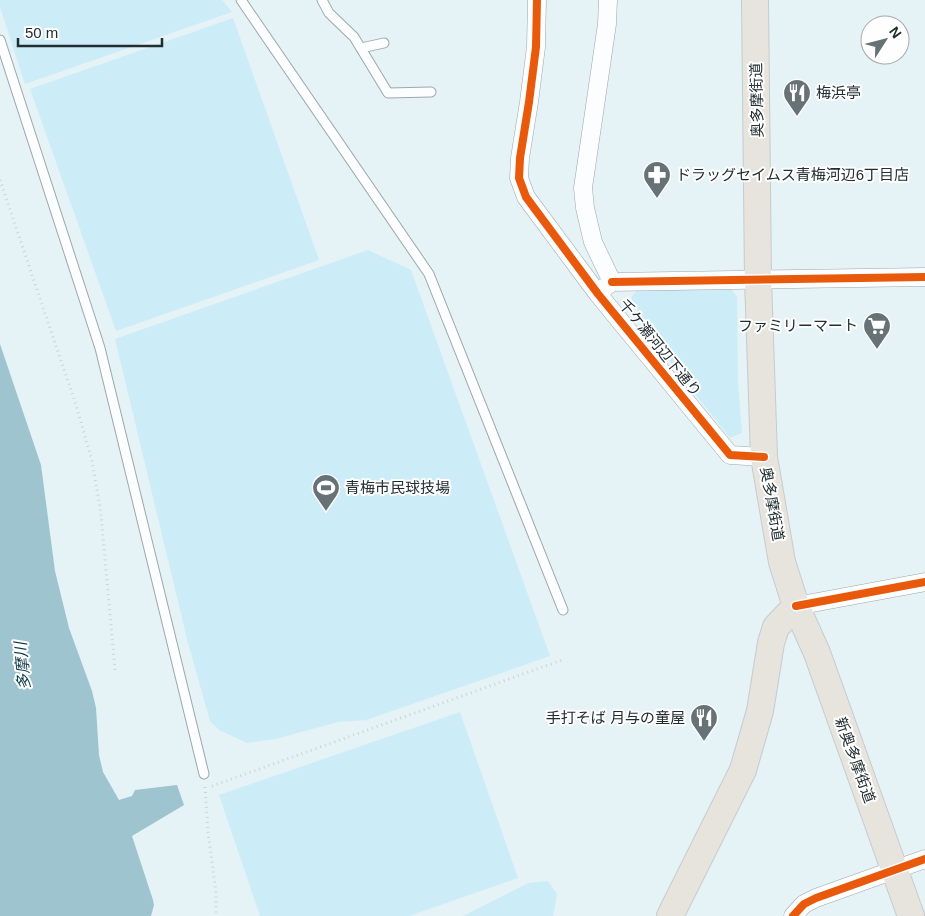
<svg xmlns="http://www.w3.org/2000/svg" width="925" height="916" font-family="Arial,'Noto Sans JP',sans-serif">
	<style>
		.green { fill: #ccedf8 }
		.water { fill: #9ec4d0 }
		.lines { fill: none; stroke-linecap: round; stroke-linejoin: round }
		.lane-casing { stroke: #9da8ab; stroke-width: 11 }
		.street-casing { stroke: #9da8ab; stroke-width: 19 }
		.primary-casing { stroke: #c5ccce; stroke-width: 28 }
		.path { stroke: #d0d3d5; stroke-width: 3; stroke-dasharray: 1 4; stroke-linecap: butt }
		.lane { stroke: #fbfdfe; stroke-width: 9 }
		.street { stroke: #fbfdfe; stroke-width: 18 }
		.primary { stroke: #e6e4dd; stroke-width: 26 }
		.cycleway-casing { stroke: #fefefe; stroke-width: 11 }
		.cycleway { stroke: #e8590c; stroke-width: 8 }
		.labels { text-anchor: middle; stroke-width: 4; stroke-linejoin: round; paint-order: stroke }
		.poi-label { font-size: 15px; fill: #222d30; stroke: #fefefe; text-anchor: start }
		.street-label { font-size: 15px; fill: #222d30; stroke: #fefefe }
		.water-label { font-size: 16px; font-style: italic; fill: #0c3945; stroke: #fefefe }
	</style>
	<rect width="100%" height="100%" fill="#e5f2f6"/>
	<g class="green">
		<path d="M0 0H222L232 12 25 84 0 7Z"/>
		<path d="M233 18 319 260 116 331 30 89Z"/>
		<path d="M368 250 411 270 550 656 366 720 338 722 275 739 247 743 219 730 210 721 187 639 115 339Z"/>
		<path d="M731 289 737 297 738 383 742 433 730 438C695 393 657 350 631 298L637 290Z"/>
		<path d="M460 712 518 878 409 916H260L219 795Z"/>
		<path d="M548 881 557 894 553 916H463L528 883Z"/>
	</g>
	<path class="water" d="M0 344 41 465 55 571 69 628 92 691 96 708 99 755 103 772 119 800 132 796 135 790 177 785 184 805 132 836 153 900 154 905 151 916H0Z"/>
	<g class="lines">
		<defs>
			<g id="lane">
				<path d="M241 0 429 274 563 610"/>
				<path d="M322 0 329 13 354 37 388 93 431 92"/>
				<path d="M0 40 100 348 204 774"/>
				<path d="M361 48 384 43"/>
			</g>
			<g id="street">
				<path d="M537 0 536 47 529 102 520 158 519 178 526 197 598 294 730 455 764 457"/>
				<path d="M612 282 925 277"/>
				<path d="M604 288 612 282 593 242 585 208 583 188 607 24 608 0"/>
				<path d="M796 606 925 582"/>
				<path d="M793 916 804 904 816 898 925 859"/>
			</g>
			<g id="primary">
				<path d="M796 606 817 653 911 916"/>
				<path d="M670 916 743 770 760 711 771 643 776 627 796 606 782 562 764 457 758 279 755 0"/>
			</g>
		</defs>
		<use href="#lane" class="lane-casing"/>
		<use href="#street" class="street-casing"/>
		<use href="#primary" class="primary-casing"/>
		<g class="path">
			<path d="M0 180 76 405 92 461 101 514 115 670"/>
			<path d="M212 786 562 660"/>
			<path d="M205 787 208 832 216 893V916"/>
		</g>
		<use href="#lane" class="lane"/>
		<use href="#street" class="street"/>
		<use href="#primary" class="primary"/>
		<defs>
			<g id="cycleway">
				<path d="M537 0 536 47 529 102 520 158 519 178 526 197 598 294 730 455 764 457"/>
				<path d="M612 282 925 277"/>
				<path d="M796 606 925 582"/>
				<path d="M793 916 804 904 816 898 925 859"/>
			</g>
		</defs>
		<use href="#cycleway" class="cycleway-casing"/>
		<use href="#cycleway" class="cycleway"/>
	</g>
	<defs>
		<symbol id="restaurant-pin" viewBox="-11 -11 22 30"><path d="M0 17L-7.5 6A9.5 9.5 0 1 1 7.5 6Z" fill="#667275" stroke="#fefefe"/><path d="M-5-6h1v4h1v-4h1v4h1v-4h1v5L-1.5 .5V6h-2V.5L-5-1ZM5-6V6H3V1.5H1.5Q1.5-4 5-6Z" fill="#fff"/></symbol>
		<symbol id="pharmacy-pin" viewBox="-11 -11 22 30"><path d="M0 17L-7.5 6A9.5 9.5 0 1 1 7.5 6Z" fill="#667275" stroke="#fefefe"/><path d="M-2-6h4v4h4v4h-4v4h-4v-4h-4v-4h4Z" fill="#fff"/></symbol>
		<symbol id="supermarket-pin" viewBox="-11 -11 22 30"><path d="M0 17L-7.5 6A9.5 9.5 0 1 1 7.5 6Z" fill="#667275" stroke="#fefefe"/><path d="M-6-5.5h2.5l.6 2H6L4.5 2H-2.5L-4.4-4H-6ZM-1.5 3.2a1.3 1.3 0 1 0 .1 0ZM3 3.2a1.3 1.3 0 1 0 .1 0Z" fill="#fff"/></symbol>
		<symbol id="stadium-pin" viewBox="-11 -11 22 30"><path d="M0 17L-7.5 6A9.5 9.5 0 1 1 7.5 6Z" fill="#667275" stroke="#fefefe"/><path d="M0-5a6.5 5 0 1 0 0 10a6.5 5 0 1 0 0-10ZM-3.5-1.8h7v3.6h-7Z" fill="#fff"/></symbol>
	</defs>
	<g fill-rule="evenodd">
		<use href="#restaurant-pin" x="781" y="77" width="32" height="43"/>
		<use href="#pharmacy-pin" x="641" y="159" width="32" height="43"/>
		<use href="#supermarket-pin" x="861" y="310" width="32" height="43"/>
		<use href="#stadium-pin" x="310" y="472" width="32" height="43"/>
		<use href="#restaurant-pin" x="688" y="702" width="32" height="43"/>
	</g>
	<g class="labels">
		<g class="poi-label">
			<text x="816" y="98">梅浜亭</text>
			<text x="676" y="180">ドラッグセイムス青梅河辺6丁目店</text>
			<text x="858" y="331" text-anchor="end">ファミリーマート</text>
			<text x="345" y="493">青梅市民球技場</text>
			<text x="685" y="723" text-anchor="end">手打そば 月与の童屋</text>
		</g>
		<g class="street-label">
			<text transform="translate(757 100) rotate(-91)" y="5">奥多摩街道</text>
			<text transform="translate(660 348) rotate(51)" y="5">千ケ瀬河辺下通り</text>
			<text transform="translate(772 504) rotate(80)" y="5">奥多摩街道</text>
			<text transform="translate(855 760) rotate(70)" y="5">新奥多摩街道</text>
		</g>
		<g class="water-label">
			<text transform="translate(22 666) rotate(-95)" y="6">多摩川</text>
		</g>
	</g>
	<g transform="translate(885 40) rotate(54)"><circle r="24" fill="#fefefe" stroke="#a6aaac"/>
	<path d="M0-4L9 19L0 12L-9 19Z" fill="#667275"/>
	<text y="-8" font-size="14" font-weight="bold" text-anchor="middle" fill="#222d30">N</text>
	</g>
	<path d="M18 38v8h144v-8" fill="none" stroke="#222d30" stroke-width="2.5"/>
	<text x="25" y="38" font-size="15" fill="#222d30" stroke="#fefefe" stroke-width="4" paint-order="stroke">50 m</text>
</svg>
